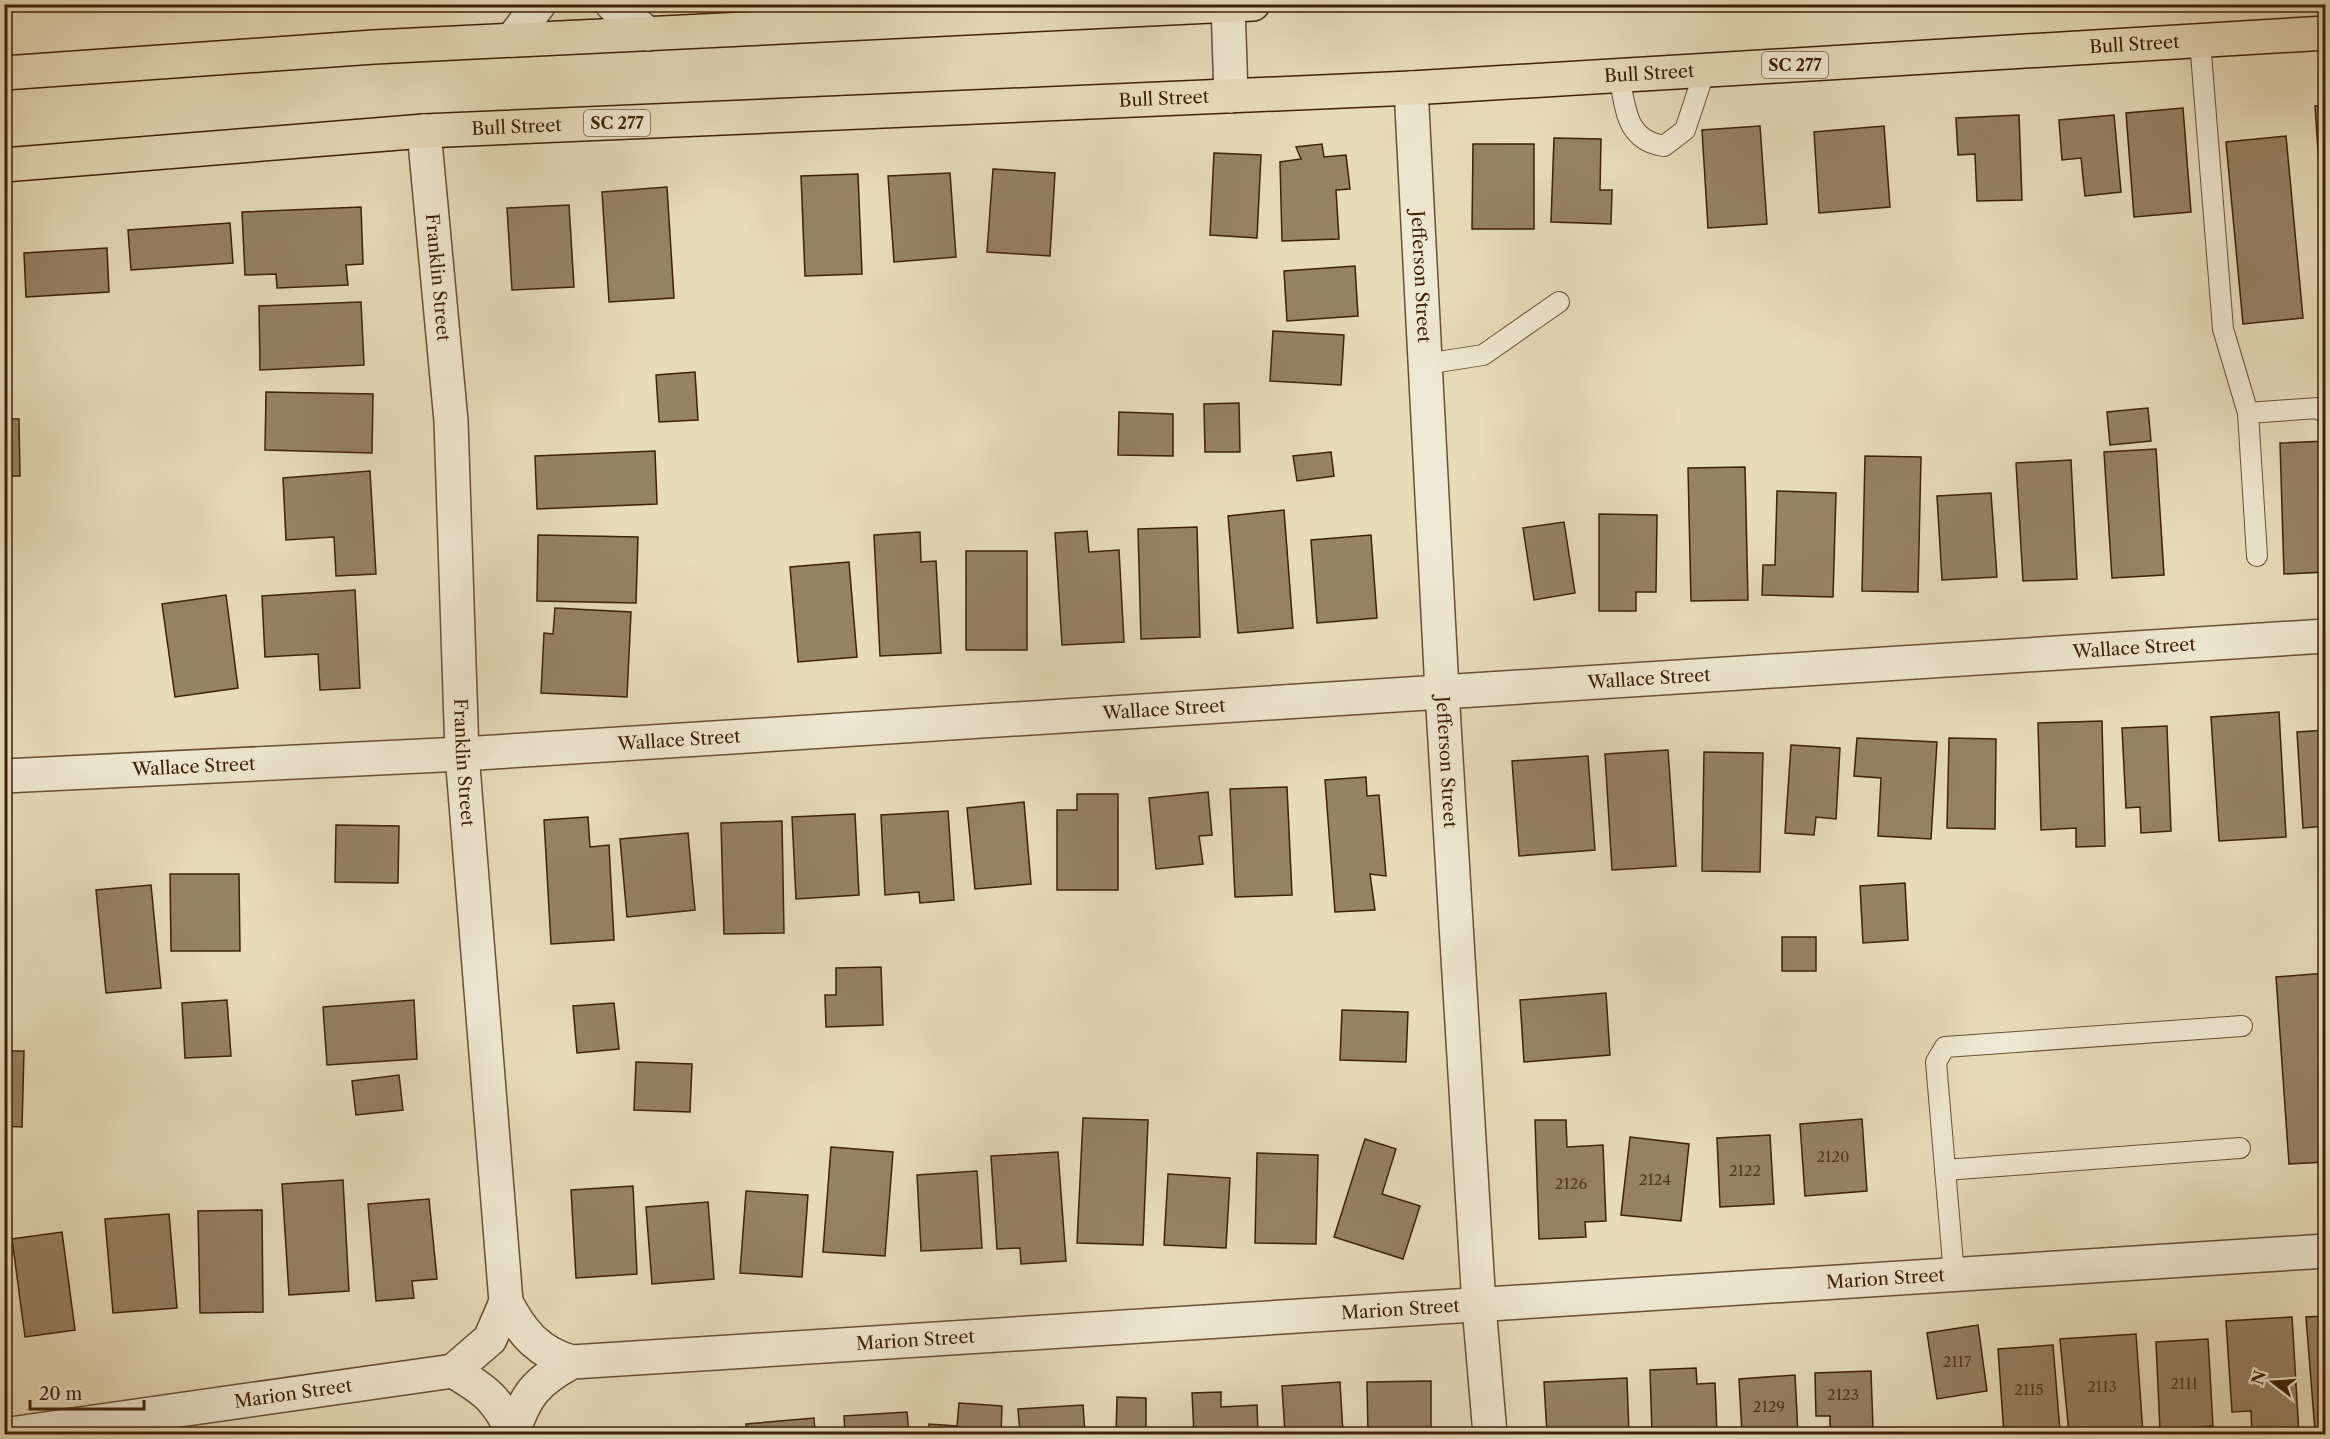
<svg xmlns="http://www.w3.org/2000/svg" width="2330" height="1439" font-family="'Libre Caslon Text',serif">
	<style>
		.building { fill: #968264; stroke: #3e2106; stroke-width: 1.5 }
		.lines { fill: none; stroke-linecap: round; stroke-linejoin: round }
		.service-casing { stroke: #685033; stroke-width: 22 }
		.minor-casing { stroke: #685033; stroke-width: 36 }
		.trunk-casing { stroke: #3e2106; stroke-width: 36 }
		.service { stroke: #efe8d2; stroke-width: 20 }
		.minor { stroke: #efe8d2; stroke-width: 33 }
		.trunk { stroke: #e7dcba; stroke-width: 33 }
		.labels { text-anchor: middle; stroke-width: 6; stroke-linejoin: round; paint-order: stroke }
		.number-label { font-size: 15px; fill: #54391e }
		.shield { fill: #efe8d2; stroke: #735d43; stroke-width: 1.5 }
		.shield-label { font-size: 16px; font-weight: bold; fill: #3e2106 }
		.street-label { font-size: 18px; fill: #3e2106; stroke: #efe8d2 }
	</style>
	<rect width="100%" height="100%" fill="#e7dcba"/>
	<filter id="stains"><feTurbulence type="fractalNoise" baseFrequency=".00333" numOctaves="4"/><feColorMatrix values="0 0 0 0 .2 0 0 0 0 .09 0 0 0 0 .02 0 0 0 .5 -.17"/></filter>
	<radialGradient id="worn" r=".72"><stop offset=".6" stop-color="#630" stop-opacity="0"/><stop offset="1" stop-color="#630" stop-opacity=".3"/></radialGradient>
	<g class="building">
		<path d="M2326 105V273L2315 106Z"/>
		<path d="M2183 108 2191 212 2134 217 2126 113Z"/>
		<path d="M2019 115 2022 200 1977 201 1975 154 1958 155 1956 118Z"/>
		<path d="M2114 115 2121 192 2085 196 2081 158 2062 160 2059 120Z"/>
		<path d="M1760 126 1767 224 1708 228 1702 130Z"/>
		<path d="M1884 126 1890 207 1819 213 1814 132Z"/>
		<path d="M2286 136 2303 318 2243 324 2226 142Z"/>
		<path d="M1554 138 1601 139 1600 190H1612L1611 224 1551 222Z"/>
		<path d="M1322 144 1324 157 1346 155 1350 189 1336 190 1339 239 1282 241 1280 162 1301 159 1296 147Z"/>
		<path d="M1473 144H1534V229H1472Z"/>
		<path d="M1214 153 1261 155 1257 238 1210 235Z"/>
		<path d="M993 169 1055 173 1050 256 987 252Z"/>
		<path d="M950 173 956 257 894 262 888 176Z"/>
		<path d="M858 174 862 274 805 276 801 176Z"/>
		<path d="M667 187 674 298 609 302 602 192Z"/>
		<path d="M569 205 574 287 512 290 507 208Z"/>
		<path d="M361 207 363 264 346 265 348 285 277 288 276 274 245 275 242 212Z"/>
		<path d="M230 223 233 263 131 270 128 230Z"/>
		<path d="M107 248 109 292 26 297 24 253Z"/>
		<path d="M1355 266 1358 316 1287 321 1284 271Z"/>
		<path d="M361 302 364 365 260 370 259 306Z"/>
		<path d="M1273 331 1344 335 1341 385 1270 381Z"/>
		<path d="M695 372 698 420 659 422 656 375Z"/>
		<path d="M266 392 373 394 372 453 265 450Z"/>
		<path d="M1239 403 1240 452H1205L1204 404Z"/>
		<path d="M2148 408 2151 441 2110 445 2107 412Z"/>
		<path d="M1119 412 1173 414V456L1118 455Z"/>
		<path d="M4 419H19L20 476H4Z"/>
		<path d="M2326 441V572L2284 574 2280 443Z"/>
		<path d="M2156 449 2164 575 2112 578 2104 452Z"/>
		<path d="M655 451 657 504 537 509 535 456Z"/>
		<path d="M1331 452 1334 476 1297 481 1293 456Z"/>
		<path d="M1865 456 1921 457 1918 592 1862 591Z"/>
		<path d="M2071 460 2077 579 2023 581 2016 463Z"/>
		<path d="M1745 467 1748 600 1691 601 1688 468Z"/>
		<path d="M370 471 376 574 336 576 334 537 286 540 283 478Z"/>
		<path d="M1777 491 1836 493 1833 597 1762 595 1763 565H1775Z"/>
		<path d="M1991 493 1997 577 1942 580 1937 496Z"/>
		<path d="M1284 510 1293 628 1238 633 1228 516Z"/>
		<path d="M1599 514 1657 515 1656 592H1636V611H1599Z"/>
		<path d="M1564 522 1575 593 1534 600 1523 528Z"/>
		<path d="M1197 527 1200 637 1141 639 1138 529Z"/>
		<path d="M1087 531 1089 552 1119 550 1124 642 1062 645 1055 533Z"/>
		<path d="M920 532 921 562 936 561 941 653 880 656 874 535Z"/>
		<path d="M538 535 638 537 636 603 537 601Z"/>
		<path d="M1371 535 1377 618 1317 623 1311 540Z"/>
		<rect x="966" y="551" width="61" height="99"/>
		<path d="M849 562 857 657 798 662 790 567Z"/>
		<path d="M355 590 360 688 320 690 318 654 265 657 262 596Z"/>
		<path d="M226 595 238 688 175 697 162 604Z"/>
		<path d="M555 608 631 612 627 697 541 693 544 633 553 634Z"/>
		<path d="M2279 712 2286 837 2219 841 2211 717Z"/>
		<path d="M2102 721 2105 846 2076 847V828L2041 830 2038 723Z"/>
		<path d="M2167 726 2171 831 2141 833 2140 807 2126 808 2122 728Z"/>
		<path d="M2326 730V826L2303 828 2297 732Z"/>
		<path d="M1857 738 1937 742 1931 839 1878 836 1881 778 1854 776Z"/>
		<path d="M1949 738 1996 739 1995 829 1947 828Z"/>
		<path d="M1791 745 1840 748 1836 819 1816 817 1814 835 1785 833Z"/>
		<path d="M1668 750 1676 866 1612 870 1605 754Z"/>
		<path d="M1704 752 1763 753 1760 872 1702 871Z"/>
		<path d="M1588 756 1595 850 1519 856 1512 761Z"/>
		<path d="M1366 777 1367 796 1379 795 1386 876 1370 874 1375 910 1335 912 1325 780Z"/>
		<path d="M1287 787 1292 895 1235 897 1230 789Z"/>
		<path d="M1208 792 1212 835 1199 836 1203 864 1156 869 1149 798Z"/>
		<path d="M1077 794H1118V890H1057V810H1077Z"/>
		<path d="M1024 802 1031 884 975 889 967 808Z"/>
		<path d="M948 811 954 900 920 903 919 892 885 895 881 815Z"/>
		<path d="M855 814 859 895 796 899 792 817Z"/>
		<path d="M588 817 590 847 609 845 614 940 551 944 544 820Z"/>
		<path d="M782 821 784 933 724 934 721 823Z"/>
		<path d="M336 825 399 826 398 883 335 882Z"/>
		<path d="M688 833 695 910 627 917 620 839Z"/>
		<path d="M170 874H239L240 951H171Z"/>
		<path d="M1905 883 1908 940 1863 943 1860 886Z"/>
		<path d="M151 885 161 988 106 993 96 890Z"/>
		<rect x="1782" y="937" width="34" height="34"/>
		<path d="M4 956H10L9 1028H4Z"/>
		<path d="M881 967 883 1025 826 1027 825 995H836V968Z"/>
		<path d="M2326 973V1162L2289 1164 2276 977Z"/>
		<path d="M1606 993 1610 1055 1524 1062 1520 1000Z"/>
		<path d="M227 1000 231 1056 185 1058 182 1003Z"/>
		<path d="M414 1000 417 1059 327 1065 323 1007Z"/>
		<path d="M614 1003 619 1049 577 1053 573 1006Z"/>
		<path d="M1342 1010 1408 1012 1406 1062 1340 1060Z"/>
		<path d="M4 1051H24L22 1127 4 1126Z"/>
		<path d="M636 1062 692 1064 690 1112 634 1110Z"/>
		<path d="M399 1075 403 1110 356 1115 352 1081Z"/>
		<path d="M1083 1118 1148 1120 1143 1245 1077 1243Z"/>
		<path d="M1862 1119 1867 1191 1805 1196 1800 1124Z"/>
		<path d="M1535 1120H1566L1567 1147 1603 1145 1606 1221 1585 1222 1586 1237 1539 1239Z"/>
		<path d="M1770 1135 1774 1204 1720 1207 1717 1138Z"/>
		<path d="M1630 1137 1689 1144 1681 1221 1621 1215Z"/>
		<path d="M1365 1139 1396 1149 1382 1194 1420 1206 1403 1259 1334 1237Z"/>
		<path d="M831 1147 893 1152 885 1256 823 1252Z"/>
		<path d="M1058 1152 1066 1261 1021 1264 1020 1248 997 1249 991 1156Z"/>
		<path d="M1257 1153 1318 1155 1316 1244 1255 1243Z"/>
		<path d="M977 1171 982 1248 921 1251 917 1175Z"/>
		<path d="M1168 1174 1230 1178 1226 1248 1164 1245Z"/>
		<path d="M343 1180 349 1291 289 1295 282 1184Z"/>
		<path d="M633 1186 637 1274 576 1278 571 1190Z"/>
		<path d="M746 1191 808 1195 802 1277 740 1273Z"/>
		<path d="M429 1199 437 1279 412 1281 414 1298 376 1301 368 1204Z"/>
		<path d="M708 1202 714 1279 652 1284 646 1207Z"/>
		<path d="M262 1210 263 1312 200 1313 198 1211Z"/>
		<path d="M169 1214 177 1308 113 1313 105 1219Z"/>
		<path d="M62 1232 75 1330 25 1337 12 1239Z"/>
		<path d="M2326 1316V1430L2315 1431 2306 1317Z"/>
		<path d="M2292 1317 2299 1434H2252L2251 1411 2232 1412 2226 1321Z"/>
		<path d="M1978 1325 1987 1391 1937 1399 1927 1333Z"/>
		<path d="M2136 1334 2143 1434H2069L2060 1339Z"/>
		<path d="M2208 1339 2213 1426 2160 1430 2156 1342Z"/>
		<path d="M2053 1345 2060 1431 2004 1434 1998 1349Z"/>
		<path d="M1696 1368 1697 1384 1715 1383 1717 1434H1652L1650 1370Z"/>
		<path d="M1871 1371 1873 1429 1830 1431V1416H1816L1815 1373Z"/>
		<path d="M1795 1375 1798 1434H1742L1739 1379Z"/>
		<path d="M1627 1378 1629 1434H1547L1544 1382Z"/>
		<path d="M1431 1381V1434H1368L1367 1382Z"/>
		<path d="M1340 1382 1343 1434H1285L1282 1386Z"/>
		<path d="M1221 1392V1407L1257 1405 1258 1434H1194L1192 1393Z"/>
		<path d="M1117 1397 1146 1398V1434H1116Z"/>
		<path d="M959 1403 1002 1406 1001 1434H929V1424L957 1426Z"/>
		<path d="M1083 1405 1085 1434H1020L1018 1409Z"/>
		<path d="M907 1412 909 1434H845L844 1416Z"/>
		<path d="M814 1418 815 1434H746V1424Z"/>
		<rect x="587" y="1430" width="32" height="4"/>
	</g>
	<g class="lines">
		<defs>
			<g id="service">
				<path d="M2200 41 2223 329 2248 413"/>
				<path d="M1619 76C1626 108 1625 140 1664 146L1685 130 1705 70"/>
				<path d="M1425 364 1483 355 1559 302"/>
				<path d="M2257 556 2248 413 2318 408 2326 414"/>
				<path d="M1945 1170 2240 1148"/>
				<path d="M1954 1275 1936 1062 1945 1047 2242 1026"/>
			</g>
			<g id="minor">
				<path d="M612 4 648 34"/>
				<path d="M1228 4 1231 96"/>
				<path d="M512 40 539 4"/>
				<path id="s1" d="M1411 88 1442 691 1479 1306 1490 1434"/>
				<path id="s2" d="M424 131 451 421 462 754 506 1302C521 1332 539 1353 572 1362"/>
				<path id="s3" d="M4 776 462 754 2326 636"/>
				<path d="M453 1371C484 1389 499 1400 513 1434"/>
				<path id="s4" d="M10 1434 453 1371 490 1339 506 1302"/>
				<path id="s5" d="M512 1434C526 1395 535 1382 572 1362L2326 1251"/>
			</g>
			<g id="trunk">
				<path d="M4 73 374 47 1253 4"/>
				<path id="s6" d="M4 165 424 131 1411 88 2326 33"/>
			</g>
		</defs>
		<use href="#service" class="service-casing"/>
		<use href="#minor" class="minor-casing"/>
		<use href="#trunk" class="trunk-casing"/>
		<use href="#service" class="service"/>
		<use href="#minor" class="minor"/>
		<use href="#trunk" class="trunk"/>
	</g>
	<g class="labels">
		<g class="number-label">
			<text x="1833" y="1162">2120</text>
			<text x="1745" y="1176">2122</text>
			<text x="1655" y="1185">2124</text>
			<text x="1571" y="1189">2126</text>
			<text x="1957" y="1367">2117</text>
			<text x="2184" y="1389">2111</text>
			<text x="2102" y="1392">2113</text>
			<text x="2029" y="1395">2115</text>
			<text x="1843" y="1400">2123</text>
			<text x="1769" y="1412">2129</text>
		</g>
		<g class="shield">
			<rect x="1762" y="52" width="66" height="26" rx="4.5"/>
			<rect x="584" y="110" width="66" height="26" rx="4.5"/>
		</g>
		<g class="shield-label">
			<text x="1795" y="71">SC 277</text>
			<text x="617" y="129">SC 277</text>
		</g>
		<g class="street-label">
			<text dy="6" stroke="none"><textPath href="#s6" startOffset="2134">Bull Street</textPath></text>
			<text dy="6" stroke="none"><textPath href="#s6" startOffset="1648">Bull Street</textPath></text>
			<text dy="6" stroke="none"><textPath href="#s6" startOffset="1162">Bull Street</textPath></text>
			<text dy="6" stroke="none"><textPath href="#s6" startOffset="514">Bull Street</textPath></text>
			<text dy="6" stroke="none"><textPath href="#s1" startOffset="189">Jefferson Street</textPath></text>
			<text dy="6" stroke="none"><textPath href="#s2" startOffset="147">Franklin Street</textPath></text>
			<text dy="6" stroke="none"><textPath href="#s3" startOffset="2134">Wallace Street</textPath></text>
			<text dy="6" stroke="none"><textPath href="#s3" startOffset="1648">Wallace Street</textPath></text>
			<text dy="6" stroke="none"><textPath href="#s3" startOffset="1162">Wallace Street</textPath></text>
			<text dy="6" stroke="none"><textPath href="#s3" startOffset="676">Wallace Street</textPath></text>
			<text dy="6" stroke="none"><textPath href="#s1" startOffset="675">Jefferson Street</textPath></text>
			<text dy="6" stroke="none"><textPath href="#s2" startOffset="633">Franklin Street</textPath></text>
			<text dy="6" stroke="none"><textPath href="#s3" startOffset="190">Wallace Street</textPath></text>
			<text dy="6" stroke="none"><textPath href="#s5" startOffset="1413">Marion Street</textPath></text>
			<text dy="6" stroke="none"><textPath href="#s5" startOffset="927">Marion Street</textPath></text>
			<text dy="6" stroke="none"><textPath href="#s5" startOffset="441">Marion Street</textPath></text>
			<text dy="6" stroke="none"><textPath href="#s4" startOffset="286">Marion Street</textPath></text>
		</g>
	</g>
	<rect width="2330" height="1439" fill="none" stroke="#e7dcba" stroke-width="24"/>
	<rect x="6" y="6" width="2318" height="1427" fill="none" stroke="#3e2106" stroke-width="3"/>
	<rect x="12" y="12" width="2306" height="1415" fill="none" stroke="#3e2106" stroke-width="1.5"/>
	<g transform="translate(2273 1382) rotate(287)" stroke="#efe8d2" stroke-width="4.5" paint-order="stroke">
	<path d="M0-4.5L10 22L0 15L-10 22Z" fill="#3e2106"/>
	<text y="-9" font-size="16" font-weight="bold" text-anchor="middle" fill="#3e2106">N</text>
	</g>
	<path d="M30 1400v9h114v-9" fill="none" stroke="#3e2106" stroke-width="3"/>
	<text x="39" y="1400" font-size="18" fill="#3e2106" stroke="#efe8d2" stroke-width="4.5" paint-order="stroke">20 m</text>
	<rect width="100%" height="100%" filter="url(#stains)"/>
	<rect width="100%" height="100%" fill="url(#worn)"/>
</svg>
